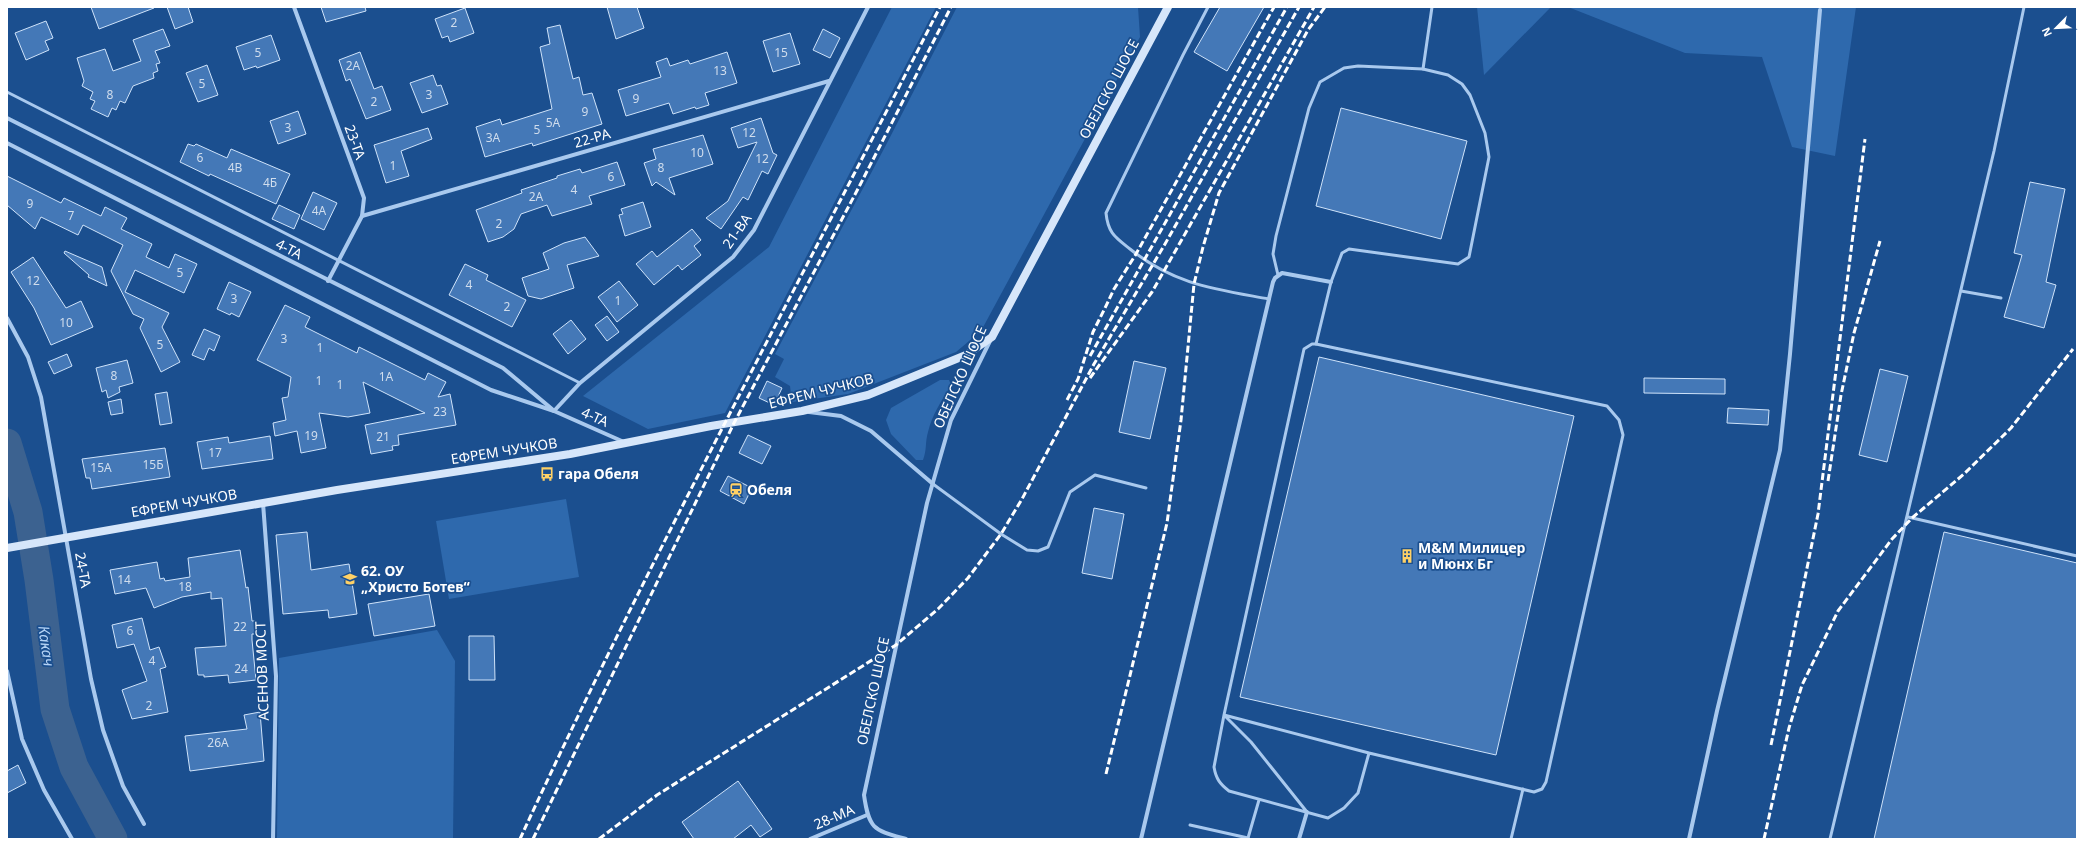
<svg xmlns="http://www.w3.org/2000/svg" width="2084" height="846" font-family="'Noto Sans',sans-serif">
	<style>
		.green { fill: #2e69ad }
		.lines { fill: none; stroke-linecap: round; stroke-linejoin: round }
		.river { stroke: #3c6290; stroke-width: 29 }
		.building { fill: #4478b7; stroke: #cfe3fa }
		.lane { stroke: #a9c9ee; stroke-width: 3 }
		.street { stroke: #a9c9ee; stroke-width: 4 }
		.secondary { stroke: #d6e6fa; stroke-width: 8 }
		.rail { stroke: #fff; stroke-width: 3; stroke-dasharray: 7 3; stroke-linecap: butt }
		.labels { text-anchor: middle; stroke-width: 3.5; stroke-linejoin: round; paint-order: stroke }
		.number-label { font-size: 12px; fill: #d0dded }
		.street-label { font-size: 14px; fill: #fff; stroke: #1b4f8f }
		.poi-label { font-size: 14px; font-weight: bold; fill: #fff; stroke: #1b4f8f; text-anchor: start }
		.water-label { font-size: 15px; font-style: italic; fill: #b5d3f5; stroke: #1b4f8f }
	</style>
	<rect width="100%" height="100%" fill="#1b4f8f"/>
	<g class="green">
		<path d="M892 7H936L725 413 648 429 583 396 769 247Z"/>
		<path d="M957 7H1138L1140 37 981 331 956 352 848 394 792 402 790 386 775 377 784 359 775 354 886 145Z"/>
		<path d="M1477 7H1551L1484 75Z"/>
		<path d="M1568 7H1856L1835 156 1792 147 1762 57 1685 53Z"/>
		<path d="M940 380H949L951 385C942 400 932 415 928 432 925 442 927 450 923 460H916L891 434 886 420 891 408Z"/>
		<path d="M566 499 579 577 449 599 436 521Z"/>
		<path d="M437 630 455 661 453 839H277L279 658Z"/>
	</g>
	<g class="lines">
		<path class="river" d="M7 443 28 512 39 580 55 709 74 767 113 839"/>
	</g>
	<g class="building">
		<path d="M91 7H153L154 8 99 29Z"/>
		<path d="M167 7H188L193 22 175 29Z"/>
		<path d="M321 7H365L366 11 326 22Z"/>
		<path d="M607 7H637L644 28 616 39Z"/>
		<path d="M1220 7H1264L1227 71 1194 52Z"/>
		<path d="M465 8 474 33 450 42 448 36 442 38 435 19Z"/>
		<path d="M46 21 53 38 45 41 49 50 26 60 15 33Z"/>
		<path d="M560 25 573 79 579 77 583 95 592 93 602 124 533 146 532 143 485 157 476 127 500 119 502 125 552 109 540 47 550 44 547 28Z"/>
		<path d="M163 29 170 46 155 51 160 63 156 64 158 71 153 73 154 78 133 86 125 103 120 101 116 110 112 108 108 117 91 109 95 101 90 99 93 92 82 86 84 81 77 58 105 49 113 71 141 61 133 40Z"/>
		<path d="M823 29 840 38 830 58 813 50Z"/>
		<path d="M790 33 800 64 773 72 763 41Z"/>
		<path d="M271 35 280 60 257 68 256 66 244 70 236 47Z"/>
		<path d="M360 52 374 89 382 86 391 110 366 119 350 79 346 81 339 60Z"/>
		<path d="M727 52 737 83 705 93 709 105 696 109 695 107 673 114 669 103 626 116 618 90 661 77 656 62 667 58 670 66 688 60 690 64Z"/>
		<path d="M207 65 218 95 198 102 186 73Z"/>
		<path d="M433 75 437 86 441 85 448 104 422 113 410 83Z"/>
		<path d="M1341 108 1467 141 1441 239 1316 206Z"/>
		<path d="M298 111 306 134 278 144 270 121Z"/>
		<path d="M761 118 773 153 777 155 768 174 762 171 748 200 743 197 721 229 706 218 728 201 757 142 738 148 731 128Z"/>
		<path d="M428 128 432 139 401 151 409 176 386 183 374 145Z"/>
		<path d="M703 135 713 164 669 178 675 195 656 182 652 186 644 163 656 159 653 149Z"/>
		<path d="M188 144 194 146 196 144 227 158 231 149 290 174 276 204 210 174 209 176 180 162Z"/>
		<path d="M617 162 625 185 589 196 592 204 552 216 547 205 521 214 514 229 503 237 488 242 476 210 522 193 521 190 557 178V176L580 169 582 173Z"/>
		<path d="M7 176 61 203 64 198 101 216 105 207 127 218 121 229 152 244 146 257 169 268 175 254 197 264 184 293 135 270 125 292 169 313 162 327 180 362 161 372 140 328 144 319 133 314 111 271 123 245 83 225 78 235 41 217 35 229 7 205Z"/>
		<path d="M2030 182 2065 189 2046 282 2056 285 2044 328 2004 317 2022 255 2014 253Z"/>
		<path d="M313 192 337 203 324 230 301 219Z"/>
		<path d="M643 202 651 227 625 236 619 215 623 214 621 209Z"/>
		<path d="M279 205 300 215 294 229 272 219Z"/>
		<path d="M692 229 701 240 694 246 701 255 682 270 678 265 654 285 636 264 652 251 657 257Z"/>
		<path d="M585 237 599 256 567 265 574 288 541 299 528 296 522 278 549 269 543 253 564 243Z"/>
		<path d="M65 251 102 267 107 286 88 277 89 275 64 253Z"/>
		<path d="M33 257 66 308 81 301 93 327 51 345 34 308 11 272Z"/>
		<path d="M465 264 488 275 486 280 526 300 512 327 449 295Z"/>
		<path d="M619 281 638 305 617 322 598 297Z"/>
		<path d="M229 282 251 292 239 317 231 313 230 315 217 309Z"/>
		<path d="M285 305 310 317 305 327 357 353 359 347 425 380 428 373 446 382 438 397 450 394 456 425 398 435 399 445 392 446 393 450 371 454 365 425 425 413 363 382 370 413 348 417 319 413 326 448 301 453 297 431 275 436 273 423 286 420 282 398 288 397 291 377 257 360Z"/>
		<path d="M607 316 619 332 607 341 595 325Z"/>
		<path d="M571 320 586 339 568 354 553 334Z"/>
		<path d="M204 329 220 336 214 351 209 348 204 360 192 355Z"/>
		<path d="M67 354 72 366 54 374 48 362Z"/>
		<path d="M1319 357 1574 416 1496 755 1240 697Z"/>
		<path d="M127 360 133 383 119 387 120 392 108 398 106 390 102 392 96 368Z"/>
		<path d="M1134 361 1166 368 1150 439 1119 432Z"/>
		<path d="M1880 369 1908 376 1887 462 1859 455Z"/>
		<path d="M1644 378 1725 379V394L1644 393Z"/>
		<path d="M767 381 782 388 774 405 759 398Z"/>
		<path d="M167 392 172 423 160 425 155 394Z"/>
		<path d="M121 399 123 413 111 415 108 402Z"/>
		<path d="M1728 408 1769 410 1768 425 1727 423Z"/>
		<path d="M748 435 771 446 762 464 739 453Z"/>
		<path d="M270 436 273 459 202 469 197 442 228 437 229 443Z"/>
		<path d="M165 448 170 477 92 489 90 478H86L82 459Z"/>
		<path d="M728 476 752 488 744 504 720 491Z"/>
		<path d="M1094 508 1124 514 1112 579 1082 573Z"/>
		<path d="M307 532 311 570 349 564 357 614 329 618 328 610 283 614 276 535Z"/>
		<path d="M1944 532 2077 563V839H1874Z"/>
		<path d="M240 550 246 588 248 587 252 621H255L256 634H252V640L256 680 229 683 228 675 204 677V675H198L195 648 226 646 222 598 211 599V592L182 597 154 608 146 588 115 594 110 570 157 562 160 579 164 578 165 581 190 577 188 558Z"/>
		<path d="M429 594 435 626 374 636 368 604Z"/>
		<path d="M142 618 150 650 159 647 166 667 160 669 168 712 132 719 122 690 147 681 134 644 117 648 112 625Z"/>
		<path d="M469 636H494L495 680H469Z"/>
		<path d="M260 712 264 761 190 771 185 736 247 729 244 715Z"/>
		<path d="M18 765 26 783 7 793V771Z"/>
		<path d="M738 781 772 829 760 837 751 825 733 839H694L682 822Z"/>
	</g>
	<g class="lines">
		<g class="lane">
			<path d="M1208 7 1183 55 1106 213C1108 233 1115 237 1130 249 1175 285 1215 289 1269 299"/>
			<path d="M1423 69 1432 7"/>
			<path d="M7 92 580 383"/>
			<path d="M1278 275 1273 254 1276 236 1309 108 1320 82 1344 68 1358 66 1423 69 1448 75 1462 84 1470 95 1485 133 1489 157 1469 257 1458 264 1349 249 1342 253 1331 282 1316 344"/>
			<path d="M1961 291 2001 298"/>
			<path d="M933 484 1001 534 1027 550 1038 551 1048 547 1070 492 1095 475 1146 488"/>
			<path d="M1908 517 2077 556"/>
			<path d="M1307 812 1251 742 1224 715 1304 349 1312 344H1316L1607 406 1619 420 1623 435 1546 782 1542 789 1534 792 1369 753 1358 793 1344 808 1328 818 1229 791C1220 784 1216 779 1214 767L1224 715 1369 753"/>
			<path d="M1190 825 1248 838"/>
			<path d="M1248 838 1259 800"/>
			<path d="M1511 839 1523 789"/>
			<path d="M1830 839 1994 151 2024 7"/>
		</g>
		<g class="street">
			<path d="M294 7 364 198 362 216 328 281"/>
			<path d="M7 118 503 368 552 409"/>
			<path d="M7 143 491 390 554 411 624 442"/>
			<path d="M362 216 829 81"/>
			<path d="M7 318 28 357 41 397 91 679 103 730 123 786 144 824"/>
			<path d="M554 411 580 383 733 257 754 230 868 7"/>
			<path d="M809 412 841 416 871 431 933 484"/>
			<path d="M263 503 276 676 273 839"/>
			<path d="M7 671 22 739 44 790 72 839"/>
			<path d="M810 839 867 815"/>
			<path d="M906 839C874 830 869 830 864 795L927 503 951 420 990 341"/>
			<path d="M1141 839 1273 282 1275 278 1282 273 1331 282"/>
			<path d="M1299 839 1307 812"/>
			<path d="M1689 839 1717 711 1780 450 1790 354 1820 10"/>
		</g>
		<path class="secondary" d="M7 548 337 490 570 454 711 426 802 411 868 395 966 355 992 337 1168 7"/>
		<g class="rail">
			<path d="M1090 356 1287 7"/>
			<path d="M1090 378 1152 292 1314 7"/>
			<path d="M1067 400 1078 379 1093 332 1105 308 1114 289 1136 254 1274 7"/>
			<path d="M1828 481 1841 395 1854 333 1880 241"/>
			<path d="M1771 745 1818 514 1865 139"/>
			<path d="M1106 774 1167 523 1181 420 1194 284 1203 247 1219 193 1308 30 1325 7"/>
			<path d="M520 839C650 557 799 284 940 7"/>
			<path d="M533 839 734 423 860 185 951 7"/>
			<path d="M599 839 657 795 896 645 938 609 968 578 1001 534 1022 499 1094 364 1165 244 1299 7"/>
			<path d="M1764 839 1789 728 1802 685 1838 611 1892 539 1912 518 1964 474 2011 428 2073 349"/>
		</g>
	</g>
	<defs>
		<symbol id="bus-bare" viewBox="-9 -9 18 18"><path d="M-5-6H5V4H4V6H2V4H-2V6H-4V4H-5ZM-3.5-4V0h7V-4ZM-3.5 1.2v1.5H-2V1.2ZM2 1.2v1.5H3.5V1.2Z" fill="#ffd166" stroke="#1b4f8f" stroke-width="2.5" paint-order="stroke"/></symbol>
		<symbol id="station-bare" viewBox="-9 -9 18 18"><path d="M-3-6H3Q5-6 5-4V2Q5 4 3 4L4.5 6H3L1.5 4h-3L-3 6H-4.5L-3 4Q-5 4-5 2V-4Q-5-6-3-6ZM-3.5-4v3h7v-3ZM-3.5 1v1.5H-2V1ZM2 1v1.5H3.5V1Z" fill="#ffd166" stroke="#1b4f8f" stroke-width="2.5" paint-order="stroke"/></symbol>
		<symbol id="building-bare" viewBox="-9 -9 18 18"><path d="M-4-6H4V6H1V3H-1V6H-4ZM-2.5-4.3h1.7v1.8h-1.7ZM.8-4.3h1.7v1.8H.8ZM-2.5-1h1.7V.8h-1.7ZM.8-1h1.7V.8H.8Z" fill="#ffd166" stroke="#1b4f8f" stroke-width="2.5" paint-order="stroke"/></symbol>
		<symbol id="school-bare" viewBox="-9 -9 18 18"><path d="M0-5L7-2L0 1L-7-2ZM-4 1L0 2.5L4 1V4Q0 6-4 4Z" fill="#ffd166" stroke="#1b4f8f" stroke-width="2.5" paint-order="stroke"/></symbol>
	</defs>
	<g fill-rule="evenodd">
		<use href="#bus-bare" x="537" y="464" width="20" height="20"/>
		<use href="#station-bare" x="726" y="480" width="20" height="20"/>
		<use href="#building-bare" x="1397" y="546" width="20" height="20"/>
		<use href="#school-bare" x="340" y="569" width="20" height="20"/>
	</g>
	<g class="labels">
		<g class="number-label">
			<text x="454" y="27">2</text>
			<text x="258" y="57">5</text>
			<text x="781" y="57">15</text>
			<text x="353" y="70">2А</text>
			<text x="720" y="75">13</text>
			<text x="202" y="88">5</text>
			<text x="110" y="99">8</text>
			<text x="429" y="99">3</text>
			<text x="636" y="103">9</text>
			<text x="374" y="106">2</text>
			<text x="585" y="116">9</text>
			<text x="553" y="127">5А</text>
			<text x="288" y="132">3</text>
			<text x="537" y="134">5</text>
			<text x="749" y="137">12</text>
			<text x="493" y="142">3А</text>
			<text x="697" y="157">10</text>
			<text x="200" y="162">6</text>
			<text x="762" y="163">12</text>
			<text x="393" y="170">1</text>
			<text x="235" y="172">4В</text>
			<text x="661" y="172">8</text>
			<text x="611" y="181">6</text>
			<text x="270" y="187">4Б</text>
			<text x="574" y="194">4</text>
			<text x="536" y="201">2А</text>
			<text x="30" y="208">9</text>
			<text x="319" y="215">4А</text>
			<text x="71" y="220">7</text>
			<text x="499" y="228">2</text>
			<text x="180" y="277">5</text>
			<text x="33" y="285">12</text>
			<text x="469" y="289">4</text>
			<text x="234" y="303">3</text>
			<text x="618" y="305">1</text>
			<text x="507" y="311">2</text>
			<text x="66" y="327">10</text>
			<text x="284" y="343">3</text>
			<text x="160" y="349">5</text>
			<text x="320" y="352">1</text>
			<text x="114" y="380">8</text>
			<text x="386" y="381">1А</text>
			<text x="319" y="385">1</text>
			<text x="340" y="389">1</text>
			<text x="440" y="416">23</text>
			<text x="311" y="440">19</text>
			<text x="383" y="441">21</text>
			<text x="215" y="457">17</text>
			<text x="153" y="469">15Б</text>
			<text x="101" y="472">15А</text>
			<text x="124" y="584">14</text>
			<text x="185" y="591">18</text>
			<text x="240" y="631">22</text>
			<text x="130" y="635">6</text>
			<text x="152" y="665">4</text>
			<text x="241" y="673">24</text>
			<text x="149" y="710">2</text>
			<text x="218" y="747">26А</text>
		</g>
		<g class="street-label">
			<text transform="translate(1109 89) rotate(-62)" y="5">ОБЕЛСКО ШОСЕ</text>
			<text transform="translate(592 138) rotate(-16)" y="5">22-РА</text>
			<text transform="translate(355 142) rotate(70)" y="5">23-ТА</text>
			<text transform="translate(737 231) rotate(-55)" y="5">21-ВА</text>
			<text transform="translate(289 249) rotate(27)" y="5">4-ТА</text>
			<text transform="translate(960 377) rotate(-66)" y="5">ОБЕЛСКО ШОСЕ</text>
			<text transform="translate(821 391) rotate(-14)" y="5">ЕФРЕМ ЧУЧКОВ</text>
			<text transform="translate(595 417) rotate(24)" y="5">4-ТА</text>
			<text transform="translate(504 451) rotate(-9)" y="5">ЕФРЕМ ЧУЧКОВ</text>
			<text transform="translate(184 503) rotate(-10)" y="5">ЕФРЕМ ЧУЧКОВ</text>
			<text transform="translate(83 570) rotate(80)" y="5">24-ТА</text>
			<text transform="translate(262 671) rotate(-92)" y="5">АСЕНОВ МОСТ</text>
			<text transform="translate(873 691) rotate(-78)" y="5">ОБЕЛСКО ШОСЕ</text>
			<text transform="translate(834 817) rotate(-23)" y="5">28-МА</text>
		</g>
		<g class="poi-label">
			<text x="558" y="479">гара Обеля</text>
			<text x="747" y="495">Обеля</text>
			<text x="1418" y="553">М&amp;M Mилицер<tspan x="1418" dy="16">и Мюнх Бг</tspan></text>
			<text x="361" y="576">62. ОУ<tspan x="361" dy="16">„Христо Ботев“</tspan></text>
		</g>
		<g class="water-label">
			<text transform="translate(46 646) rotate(82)" y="5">Какач</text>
		</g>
	</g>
	<rect width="2084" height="846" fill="none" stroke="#ffffff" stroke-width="16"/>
	<g transform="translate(2056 28) rotate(246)" stroke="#1b4f8f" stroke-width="3" paint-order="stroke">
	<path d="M0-3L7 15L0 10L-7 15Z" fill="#ffffff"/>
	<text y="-6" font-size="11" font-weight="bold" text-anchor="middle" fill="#ffffff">N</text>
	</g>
</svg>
